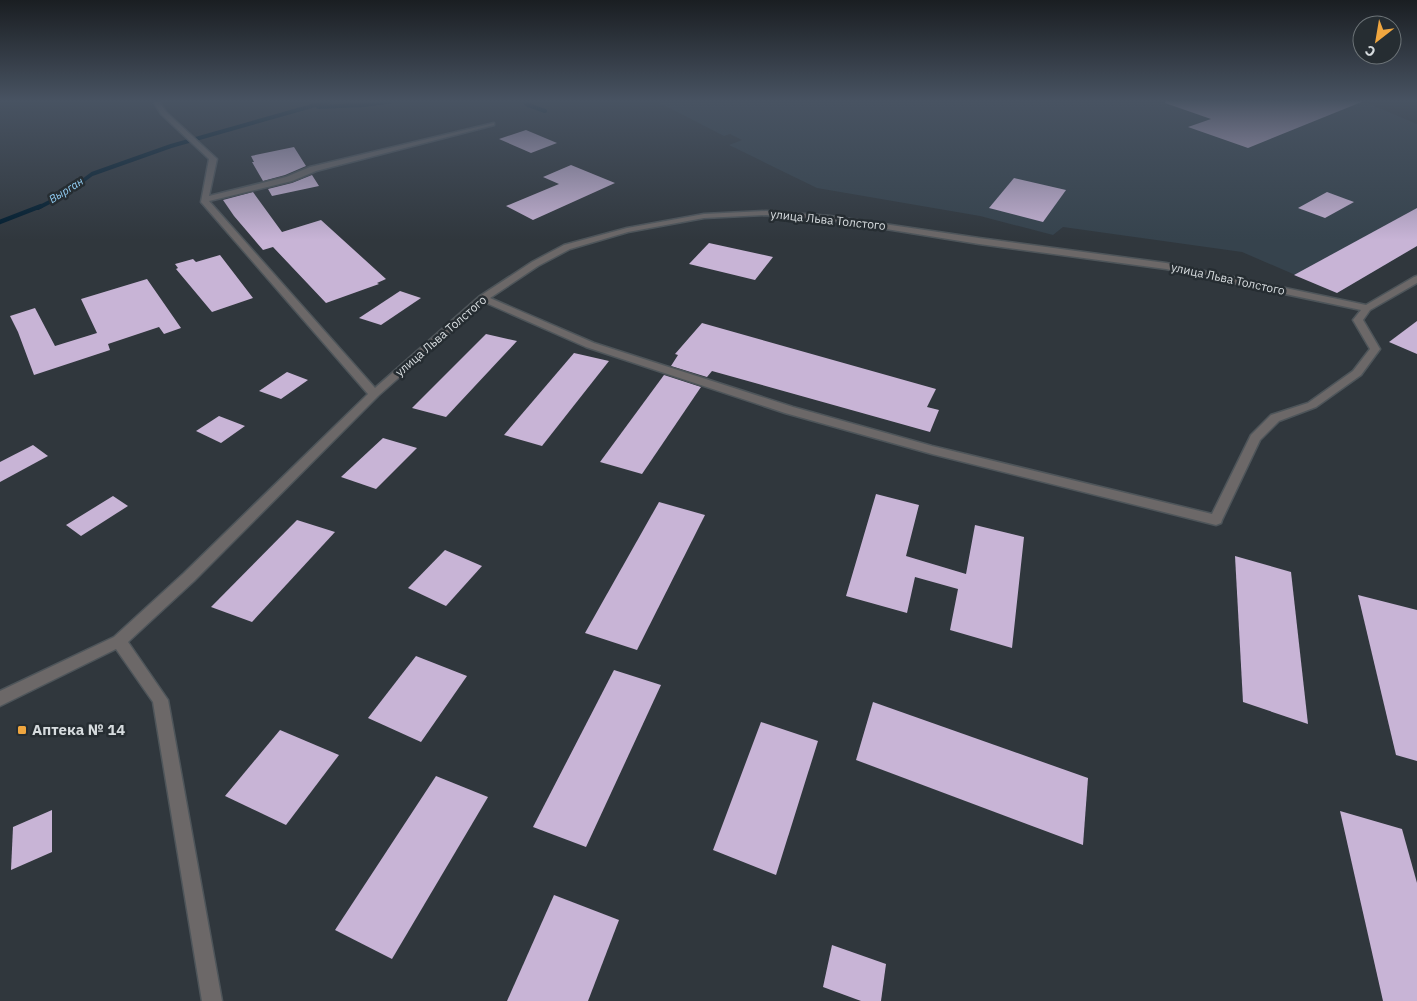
<svg xmlns="http://www.w3.org/2000/svg" width="1417" height="1001" font-family="'IBM Plex Sans',sans-serif">
	<style>
		.built { fill: #36434d }
		.lines { fill: none; stroke-linecap: round; stroke-linejoin: round }
		.stream-far1 { stroke: #001d2f; stroke-width: 4 }
		.stream { stroke: #001d2f; stroke-width: 4.5 }
		.building { fill: #c8b4d6 }
		.street-casing { stroke: #4e555a; stroke-width: 3 }
		.street { fill: #6c6868; fill-rule: evenodd }
		.poi-dot { fill: #f0a63f; stroke: #262d32; stroke-width: 2 }
		.labels { text-anchor: middle; stroke-width: 5; stroke-linejoin: round; paint-order: stroke }
		.far-water-label { font-size: 11px; font-style: italic; fill: #93cff5; stroke: #262d32 }
		.street-label { font-size: 12px; fill: #d6dbde; stroke: #262d32 }
		.near-poi-label { font-size: 15px; font-weight: bold; fill: #d6dbde; stroke: #262d32; text-anchor: start }
	</style>
	<rect width="100%" height="100%" fill="#30373d"/>
	<path class="built" d="M654 100H1360L1417 124V246L1337 293 1242 252 1063 227 1053 235 980 216 817 188 729 145 742 140 730 134 724 136Z"/>
	<g class="lines">
		<g class="stream-far1">
			<path d="M523 100 528 105 545 111"/>
			<path d="M318 107 365 105 399 100"/>
			<path d="M38 208 65 194 92 174 171 146 333 100"/>
		</g>
		<path class="stream" d="M0 222 41 206"/>
	</g>
	<g class="building">
		<path d="M1166 100H1363L1364 101 1248 148 1188 127 1211 119 1165 103Z"/>
		<path d="M526 130 557 143 531 153 499 139Z"/>
		<path d="M294 147 306 166 285 175 263 181 252 162H254L251 156Z"/>
		<path d="M571 165 615 183 533 220 506 206 559 184 543 177Z"/>
		<path d="M312 175 319 186 272 196 268 189 292 183Z"/>
		<path d="M1014 178 1066 190 1043 222 989 208Z"/>
		<path d="M253 192 282 232 321 220 386 279 377 283 379 284 326 303 273 247 263 250 234 216 223 200Z"/>
		<path d="M1327 192 1354 202 1325 218 1298 208Z"/>
		<path d="M1417 208V246L1337 293 1294 275Z"/>
		<path d="M709 243 773 257 755 280 689 264Z"/>
		<path d="M220 255 253 298 212 312 176 269 178 268 175 264 193 259 196 262Z"/>
		<path d="M147 279 181 328 164 334 159 327 108 344 110 350 34 375 18 332 10 316 35 308 55 346 97 333 81 299Z"/>
		<path d="M400 291 421 298 381 325 359 318Z"/>
		<path d="M1417 321V354L1389 342Z"/>
		<path d="M702 323 936 389 927 407 939 410 930 432 712 371 707 377 671 366 678 355 675 354Z"/>
		<path d="M486 334 517 341 446 417 412 408Z"/>
		<path d="M574 353 609 361 542 446 504 435Z"/>
		<path d="M287 372 308 380 281 399 259 391Z"/>
		<path d="M664 375 701 387 642 474 600 462Z"/>
		<path d="M219 416 245 426 221 443 196 431Z"/>
		<path d="M383 438 417 448 376 489 341 477Z"/>
		<path d="M33 445 48 456 0 482V462Z"/>
		<path d="M876 494 919 505 906 556 966 574 975 525 1024 537 1012 648 950 630 958 589 915 577 907 613 846 596Z"/>
		<path d="M113 496 128 506 81 536 66 525Z"/>
		<path d="M659 502 705 515 637 650 585 633Z"/>
		<path d="M297 520 335 532 252 622 211 607Z"/>
		<path d="M445 550 482 566 446 606 408 588Z"/>
		<path d="M1235 556 1291 572 1308 724 1243 702Z"/>
		<path d="M1358 595 1417 610V761L1396 755Z"/>
		<path d="M416 656 467 676 421 742 368 718Z"/>
		<path d="M614 670 661 685 586 847 533 827Z"/>
		<path d="M873 702 1088 778 1083 845 856 760Z"/>
		<path d="M761 722 818 741 776 875 713 850Z"/>
		<path d="M280 730 339 755 286 825 225 796Z"/>
		<path d="M436 776 488 797 392 959 335 930Z"/>
		<path d="M52 810V852L11 870 13 827Z"/>
		<path d="M1340 811 1402 829 1417 883V1001H1383Z"/>
		<path d="M554 895 619 920 588 1001H507Z"/>
		<path d="M832 945 886 964 881 1001H861L823 987Z"/>
	</g>
	<g class="lines">
		<defs>
			<path id="street" d="M156 100H163L160 103 166 112 217 159 209 196 286 177 310 167 494 123V125L316 171 292 181 209 201 375 388 480 296 532 262 564 245 627 228 704 214 766 211 830 216 979 238 1166 263 1366 305 1414 277 1417 276V283L1370 310 1363 320 1380 349 1361 375 1316 407 1279 421 1260 440 1222 520 1221 523 1216 525 932 454 785 413 586 347 484 302 378 396 194 581 128 642 168 700 222 1001H202L153 702 116 649 0 706V691L114 637 184 573 368 394 201 202 209 159 161 114 154 103ZM766 215 830 220 979 244 1166 269 1361 310 1353 320 1370 349 1353 371 1308 403 1271 415 1251 435 1212 514 932 446 793 407 594 343 490 298 538 266 570 249 628 232 704 218Z"/>
		</defs>
		<use href="#street" class="street-casing"/>
		<use href="#street" class="street"/>
	</g>
	<linearGradient id="sky" x2="0" y2="1"><stop stop-color="#1a1e22"/><stop offset="0.42" stop-color="#485362"/><stop offset="1" stop-color="#485362" stop-opacity="0"/></linearGradient>
	<rect width="1417" height="240" fill="url(#sky)"/>
	<rect class="poi-dot" x="17" y="725" width="10" height="10" rx="2.5"/>
	<g class="labels">
		<g class="far-water-label">
			<text transform="translate(66 190) rotate(-32)" y="4">Вырган</text>
		</g>
		<g class="street-label">
			<text transform="translate(828 220) rotate(6)" y="4">улица Льва Толстого</text>
			<text transform="translate(1228 279) rotate(12)" y="4">улица Льва Толстого</text>
			<text transform="translate(441 336) rotate(-41)" y="4">улица Льва Толстого</text>
		</g>
		<g class="near-poi-label">
			<text x="32" y="735">Аптека № 14</text>
		</g>
	</g>
	<g transform="translate(1377 40) rotate(211)"><circle r="24" fill="#262d32" stroke="#6c7377"/>
	<path d="M0-4L9 19L0 12L-9 19Z" fill="#f0a63f"/>
	<text y="-8" font-size="14" font-weight="bold" text-anchor="middle" fill="#d6dbde">С</text>
	</g>
</svg>
